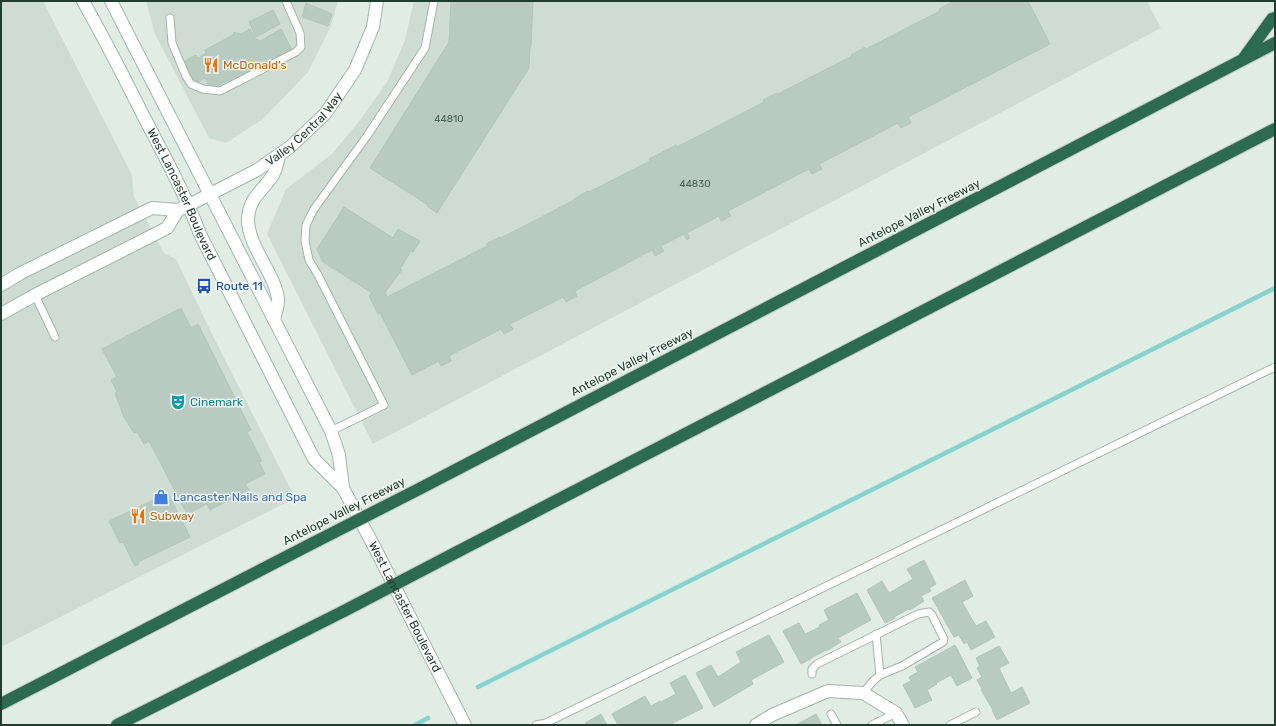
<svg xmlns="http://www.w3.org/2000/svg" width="1276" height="726" font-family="Rubik,sans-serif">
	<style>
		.built { fill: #cfdcd4 }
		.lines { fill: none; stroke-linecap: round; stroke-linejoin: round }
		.stream { stroke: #87d3d0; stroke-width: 4.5 }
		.building { fill: #b9cac0; stroke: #b3c6bb }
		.lane-casing { stroke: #a4b4ab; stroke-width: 9 }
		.street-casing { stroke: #a4b4ab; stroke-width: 14 }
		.secondary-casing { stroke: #9fb8ab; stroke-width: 14 }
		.highway-casing { stroke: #c1c9c5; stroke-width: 14 }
		.lane { stroke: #fff; stroke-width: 7 }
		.street { stroke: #fff; stroke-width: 12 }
		.secondary { stroke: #fff; stroke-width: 12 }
		.highway { stroke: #2c6a52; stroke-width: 12 }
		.highway-bridge-casing { stroke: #c1c9c5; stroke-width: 14; stroke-linecap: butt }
		.highway-bridge { stroke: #2c6a52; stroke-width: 12 }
		.labels { text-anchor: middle; stroke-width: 3; stroke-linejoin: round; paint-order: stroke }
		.number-label { font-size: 10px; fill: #476054 }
		.food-label { font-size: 12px; fill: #c56008; stroke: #f1f8f4; text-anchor: start }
		.street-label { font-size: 12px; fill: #213d30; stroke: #f1f8f4 }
		.transit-label { font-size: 12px; fill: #164399; stroke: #f1f8f4; text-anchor: start }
		.culture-label { font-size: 12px; fill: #0d838f; stroke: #f1f8f4; text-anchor: start }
		.shop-label { font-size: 12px; fill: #366cbe; stroke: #f1f8f4; text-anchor: start }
	</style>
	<rect width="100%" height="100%" fill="#e1ece5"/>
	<g class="built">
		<path d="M1 1H43L132 175 134 197 164 253 176 259 210 330 295 498 1 647Z"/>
		<path d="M146 1H338L331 26 308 72 263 119 226 143 209 138 155 34Z"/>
		<path d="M414 1H1147L1161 28 373 444 267 234 286 189 332 154 360 120 387 82 405 40Z"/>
	</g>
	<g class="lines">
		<g class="stream">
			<path d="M478 687 1275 288"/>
			<path d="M415 725 428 718"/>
		</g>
	</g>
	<g class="building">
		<path d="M451 1H533L531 47H530L529 68 437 213 427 206 428 205 370 168 449 42Z"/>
		<path d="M954 1H1028L1050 44 908 117 911 123 901 128 898 123 819 164 822 169 812 174 809 169 728 211 731 216 721 221 719 216 687 233 690 238 687 240 684 234 661 246 664 251 655 256 652 250 575 291 577 296 566 302 563 297 510 324 513 329 504 334 501 329 449 356 451 361 441 366 439 361 412 375 380 313 378 314 369 296 372 293 323 262 317 249 344 207 393 238 398 229 420 241 413 252 411 251 400 269 402 270 385 292 387 297 487 246 486 244 500 237 501 238 574 200V199L588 191 589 192 650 161 649 159 676 145 677 147 764 102 763 100 777 93 778 94 852 56 851 55 865 47 866 49 940 11 939 9Z"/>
		<path d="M306 3 332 14 328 26 302 17Z"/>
		<path d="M273 10 280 24 256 37 249 22Z"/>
		<path d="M250 29 256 39 260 41 281 29 293 51 238 83 235 77 219 85 217 92 206 88 208 83 205 78 193 85 183 62 196 55 198 58 206 53 205 50 233 35 234 32 241 34Z"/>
		<path d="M181 308 191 328 198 324 251 430 247 432 262 461 259 462 265 474 245 484 249 490 210 510 207 504 187 514 149 441 144 444 137 432 134 433 124 417 115 393 117 392 111 380 117 377 102 349Z"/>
		<path d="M168 493 190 537 138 562 139 564 135 566 123 542 120 543 109 521Z"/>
		<path d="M924 560 936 584 929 588 931 591 921 596 924 601 910 610 909 609 894 617 895 618 885 623 867 590 882 581 889 593 913 579 907 569Z"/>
		<path d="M965 580 973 596 962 602 976 626 986 621 995 637 971 650 967 642 964 644 959 635 954 637 932 598Z"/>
		<path d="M857 593 871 620 838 638 841 642 826 651V650L811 658V659L801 664 783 631 799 623 805 634 820 627 819 625 829 620 824 610Z"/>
		<path d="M769 635 784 662 751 680 753 684 714 707 696 673 711 665 718 677 741 662 736 652Z"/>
		<path d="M955 645 972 678 957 686 951 675 936 683 937 684 927 690 932 700 915 708 903 685 911 681 909 677 918 672 915 667Z"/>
		<path d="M999 646 1009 663 999 668 1011 693 1022 687 1030 703 997 720 992 710H993L981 690 982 689 977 680 982 677 977 668 980 666 976 658Z"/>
		<path d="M685 675 703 708 669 725H661L660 724 658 725H618L612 714 645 696 651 706 660 701 661 702 676 694 670 683Z"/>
		<path d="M601 714 607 725H587L585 723Z"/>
		<path d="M816 714 822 725H796Z"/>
	</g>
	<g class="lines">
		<defs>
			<g id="lane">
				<path d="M170 18 172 43 186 76 191 84 203 89 220 91 296 52 301 47 300 33 286 1"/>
				<path d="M35 295 55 337"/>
				<path d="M331 431 384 405 318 275 309 260 305 241 306 225 314 209 367 136 425 48 434 1"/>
				<path d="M876 634 880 675"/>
				<path d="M812 674V669L817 664 918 614 929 612 932 615 944 639 943 642 902 666 880 675 873 681 863 693"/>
				<path d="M831 714 837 725"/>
				<path d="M536 725 546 723 1275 367"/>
				<path d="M872 725 896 713"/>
				<path d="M950 725 976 712"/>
			</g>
			<path id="street" d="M756 725 772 715 828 691 863 693 896 713 903 725"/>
			<g id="secondary">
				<path id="s1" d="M83 1C105 40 125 79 145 119 165 157 185 194 200 234L314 459 343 488 377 552 465 725"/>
				<path d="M111 1 331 431 339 455 343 488"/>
				<path id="s2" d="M1 285 21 273 152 208 178 210 189 205 257 170 290 147 325 114 355 70 373 27 377 1"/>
				<path d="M1 314 35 295 167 228 178 210"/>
				<path d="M274 320C275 314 279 305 278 299 275 273 248 247 248 219 249 197 263 191 273 175 277 168 278 162 279 155"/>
			</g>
			<g id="highway">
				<path d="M1244 58 1272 19 1275 18"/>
				<path d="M421 488 1275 43"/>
				<path d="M457 552 1275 129"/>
				<path d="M1 704 313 543"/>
				<path d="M117 725 344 611"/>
			</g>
		</defs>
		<use href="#lane" class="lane-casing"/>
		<use href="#street" class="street-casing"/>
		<use href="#secondary" class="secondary-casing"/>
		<use href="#highway" class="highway-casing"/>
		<use href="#lane" class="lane"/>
		<use href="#street" class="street"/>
		<use href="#secondary" class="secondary"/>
		<use href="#highway" class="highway"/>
		<defs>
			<g id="highway-bridge">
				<path d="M313 543 421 488"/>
				<path d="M344 611 457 552"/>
			</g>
		</defs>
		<use href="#highway-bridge" class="highway-bridge-casing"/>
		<use href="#highway-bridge" class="highway-bridge"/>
	</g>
	<defs>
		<symbol id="restaurant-bare" viewBox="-9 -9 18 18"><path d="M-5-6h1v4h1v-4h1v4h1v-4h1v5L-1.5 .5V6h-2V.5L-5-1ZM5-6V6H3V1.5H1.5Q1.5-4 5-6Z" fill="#e8710a" stroke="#f1f8f4" stroke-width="2.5" paint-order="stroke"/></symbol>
		<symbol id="bus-bare" viewBox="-9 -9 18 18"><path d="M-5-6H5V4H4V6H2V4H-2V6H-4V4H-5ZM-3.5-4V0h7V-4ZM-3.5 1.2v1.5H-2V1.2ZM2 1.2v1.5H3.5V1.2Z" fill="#1a4fb4" stroke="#f1f8f4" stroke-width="2.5" paint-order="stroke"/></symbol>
		<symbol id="theatre-bare" viewBox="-9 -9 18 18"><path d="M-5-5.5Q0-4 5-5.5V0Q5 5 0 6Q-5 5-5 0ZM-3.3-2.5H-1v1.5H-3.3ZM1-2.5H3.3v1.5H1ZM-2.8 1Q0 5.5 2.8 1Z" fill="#0f9aa8" stroke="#f1f8f4" stroke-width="2.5" paint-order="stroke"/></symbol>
		<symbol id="shop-bare" viewBox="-9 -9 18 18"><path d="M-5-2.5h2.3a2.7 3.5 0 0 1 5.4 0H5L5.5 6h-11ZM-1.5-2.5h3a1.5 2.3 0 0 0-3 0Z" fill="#3f7fe0" stroke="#f1f8f4" stroke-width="2.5" paint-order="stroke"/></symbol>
	</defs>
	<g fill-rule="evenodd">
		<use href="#restaurant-bare" x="200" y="54" width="22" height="22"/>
		<use href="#bus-bare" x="193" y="275" width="22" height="22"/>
		<use href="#theatre-bare" x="167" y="391" width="22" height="22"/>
		<use href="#shop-bare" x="150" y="486" width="22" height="22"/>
		<use href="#restaurant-bare" x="127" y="505" width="22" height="22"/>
	</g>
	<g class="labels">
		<g class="number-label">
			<text x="449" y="122">44810</text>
			<text x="695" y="187">44830</text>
		</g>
		<g class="food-label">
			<text x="223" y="69">McDonald's</text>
			<text x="150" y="520">Subway</text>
		</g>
		<g class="street-label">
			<text dy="4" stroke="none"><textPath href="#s2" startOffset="347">Valley Central Way</textPath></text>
			<text dy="4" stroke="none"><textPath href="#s1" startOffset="217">West Lancaster Boulevard</textPath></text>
			<text transform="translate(919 213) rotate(-27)" y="4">Antelope Valley Freeway</text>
			<text transform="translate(632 362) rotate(-27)" y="4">Antelope Valley Freeway</text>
			<text transform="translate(344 511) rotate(-27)" y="4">Antelope Valley Freeway</text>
			<text dy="4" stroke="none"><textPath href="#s1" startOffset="688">West Lancaster Boulevard</textPath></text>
		</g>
		<g class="transit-label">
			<text x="216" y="290">Route 11</text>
		</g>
		<g class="culture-label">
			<text x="190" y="406">Cinemark</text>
		</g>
		<g class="shop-label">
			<text x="173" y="501">Lancaster Nails and Spa</text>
		</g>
	</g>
	<rect width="1276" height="726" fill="none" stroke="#213d30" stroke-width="4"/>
</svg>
